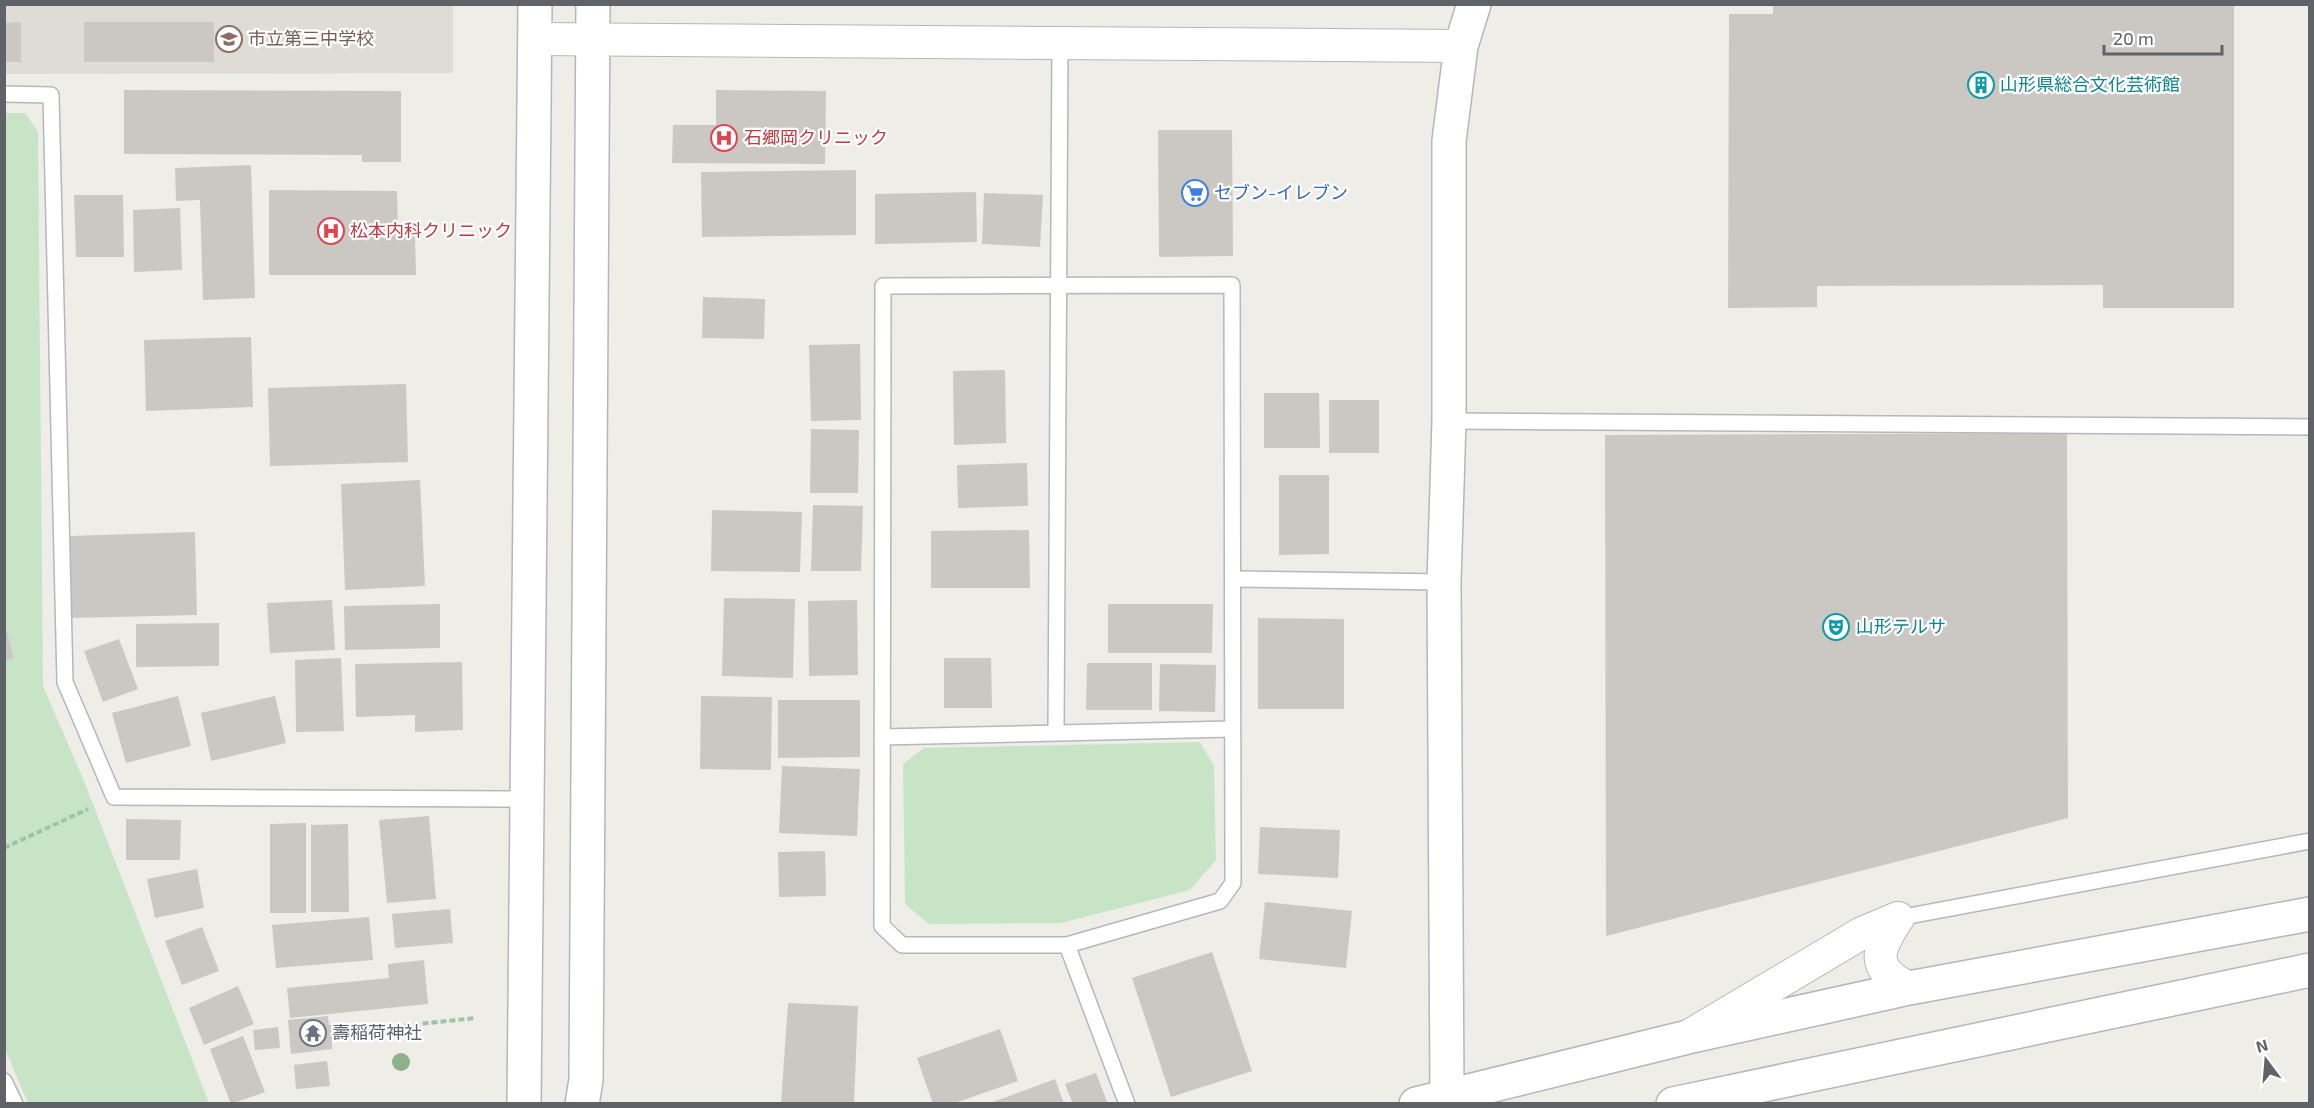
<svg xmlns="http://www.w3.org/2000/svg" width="2314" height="1108" font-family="'Exo 2','Noto Sans JP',sans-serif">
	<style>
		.education { fill: #dfdcd6 }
		.green { fill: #c7e5c6 }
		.building { fill: #cbc8c4 }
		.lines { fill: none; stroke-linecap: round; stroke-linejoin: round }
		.lane-casing { stroke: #b4b7bb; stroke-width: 18 }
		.street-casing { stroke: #b4b7bb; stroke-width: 34 }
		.secondary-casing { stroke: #b3b6ba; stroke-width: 36 }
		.path { stroke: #9ec3a8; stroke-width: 4; stroke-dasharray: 6 3; stroke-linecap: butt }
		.lane { stroke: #fff; stroke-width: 15 }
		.street { stroke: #fff; stroke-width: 32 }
		.secondary { stroke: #fff; stroke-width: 33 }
		.tree { fill: #8db18a }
		.labels { text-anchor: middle; stroke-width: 4.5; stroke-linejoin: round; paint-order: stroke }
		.education-label { font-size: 18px; fill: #785e54; stroke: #fff; text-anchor: start }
		.culture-label { font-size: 18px; fill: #0d838f; stroke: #fff; text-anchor: start }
		.health-label { font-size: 18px; fill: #be3a42; stroke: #fff; text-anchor: start }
		.shop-label { font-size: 18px; fill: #366cbe; stroke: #fff; text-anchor: start }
		.worship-label { font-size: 18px; fill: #5b616d; stroke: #fff; text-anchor: start }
	</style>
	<rect width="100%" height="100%" fill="#efede7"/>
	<path class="education" d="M4 5H453V73L5 74Z"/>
	<g class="green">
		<path d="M4 113H25L38 132 43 686 84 781 209 1103H28L5 1049Z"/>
		<path d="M1200 742 1214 766 1216 860 1190 890 1061 923 929 924 905 904 903 764 924 748Z"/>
	</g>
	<g class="building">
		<path d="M1773 4H2234V308H2103V285L1817 286V307L1728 308 1729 14H1773Z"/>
		<path d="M21 22V62H4V23Z"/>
		<rect x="84" y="22" width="130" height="40"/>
		<path d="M124 90 401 91V162H362V155L124 154Z"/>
		<path d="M716 90 826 91 825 164 672 163 673 125H716Z"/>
		<path d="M1158 130H1232L1233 256 1159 257Z"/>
		<path d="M251 165 255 298 203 300 200 200 176 201 175 168Z"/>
		<path d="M856 170V235L702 237 701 172Z"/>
		<path d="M269 190 397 191 398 233H415L416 275H269Z"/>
		<path d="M976 192 977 242 875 244V194Z"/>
		<path d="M984 193 1043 195 1040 247 982 244Z"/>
		<path d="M74 195H123L124 257H76Z"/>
		<path d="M180 208 182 270 134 272 133 210Z"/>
		<path d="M703 297 765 299 764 339 702 338Z"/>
		<path d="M251 337 253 407 146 411 144 340Z"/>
		<path d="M860 344 861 420 811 421 809 345Z"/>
		<path d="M1005 370 1006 443 954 445 953 371Z"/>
		<path d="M406 384 408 462 270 466 268 388Z"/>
		<path d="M1264 393H1319L1320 448H1264Z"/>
		<rect x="1329" y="400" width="50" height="53"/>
		<path d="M811 429 859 430 858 493H810Z"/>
		<path d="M2067 433 2068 818 1606 936 1605 435Z"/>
		<path d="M1027 463 1028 506 958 508 957 465Z"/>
		<path d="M1279 475H1329V554L1279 555Z"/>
		<path d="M420 480 425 586 345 590 341 484Z"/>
		<path d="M813 505 863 506 861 571H811Z"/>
		<path d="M712 510 802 512 800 572 711 571Z"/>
		<path d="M1029 530 1030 588H931V531Z"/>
		<path d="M195 532 197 615 72 618 70 536Z"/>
		<path d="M724 598 795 599 793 678 722 676Z"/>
		<path d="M332 600 335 650 270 653 267 603Z"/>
		<path d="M857 600 858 675 809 676 808 601Z"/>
		<path d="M440 604V648L345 650 344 606Z"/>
		<path d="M1108 604H1213L1212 653H1108Z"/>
		<path d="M1258 618 1344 619V709H1258Z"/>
		<path d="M219 623V666L136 667V624Z"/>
		<path d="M4 632H7L14 658 4 661Z"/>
		<path d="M119 639 138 689 103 702 84 651Z"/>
		<path d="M341 658 344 731 296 732 295 660Z"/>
		<path d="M944 658H991L992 708H944Z"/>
		<path d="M462 662 463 730 415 732V715L356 717 355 664Z"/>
		<path d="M1087 663H1152V710H1086Z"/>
		<path d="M1160 664 1216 665 1215 712 1159 711Z"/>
		<path d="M178 696 191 746 126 763 112 713Z"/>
		<path d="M275 696 286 743 211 761 201 713Z"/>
		<path d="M701 696 772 697 771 770 700 769Z"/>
		<path d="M778 700H860V757L778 758Z"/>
		<path d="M782 766 860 769 857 836 779 833Z"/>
		<path d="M429 816 436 899 387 903 379 820Z"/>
		<path d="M126 819 181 820 180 860H126Z"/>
		<path d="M306 823V913H270V824Z"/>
		<path d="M348 824 349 912H311V825Z"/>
		<path d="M1260 827 1340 830 1338 878 1258 874Z"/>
		<path d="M825 851 826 896 779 897 778 852Z"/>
		<path d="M197 869 204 908 155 918 147 879Z"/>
		<path d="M1265 902 1352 911 1346 968 1259 959Z"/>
		<path d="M450 909 453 943 395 948 392 914Z"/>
		<path d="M369 917 373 960 276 968 272 925Z"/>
		<path d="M202 927 219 971 182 985 165 941Z"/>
		<path d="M1212 952 1252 1071 1171 1097 1132 978Z"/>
		<path d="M424 960 428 1004 290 1018 287 988 389 978 388 964Z"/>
		<path d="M238 986 254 1024 204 1045 189 1008Z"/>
		<path d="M788 1003 858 1006 854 1104H781Z"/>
		<path d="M328 1016 329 1025 337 1024 339 1041H332V1049L291 1054 288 1020Z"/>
		<path d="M278 1027 280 1048 255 1050 253 1030Z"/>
		<path d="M1000 1029 1018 1081 952 1104H933L917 1058Z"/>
		<path d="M243 1036 265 1092 231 1104 210 1049Z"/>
		<path d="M327 1061 330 1086 296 1089 294 1065Z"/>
		<path d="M1096 1073 1108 1104H1073L1065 1084Z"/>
		<path d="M1055 1079 1064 1104H990V1103Z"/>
	</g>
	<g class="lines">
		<defs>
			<g id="lane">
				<path d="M4 94 51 95 65 682 114 797 528 799"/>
				<path d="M1232 285 1233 883 1220 901 1067 945H902L882 926 883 286Z"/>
				<path d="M1449 421 2310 427"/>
				<path d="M1233 579 1444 582"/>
				<path d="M1056 731 1060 45"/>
				<path d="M882 737 1231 729"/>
				<path d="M1898 918 2310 841"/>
				<path d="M1067 945 1127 1104"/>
				<path d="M4 1081 15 1104"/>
			</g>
			<g id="street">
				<path d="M535 39 1461 46"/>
				<path d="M1898 918C1876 951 1870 968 1909 988"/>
				<path d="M1692 1034 1862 933 1898 918"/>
			</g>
			<g id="secondary">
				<path d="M1447 1094 1444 582 1449 421V141L1461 46 1474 4"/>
				<path d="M524 1104 535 4"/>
				<path d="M582 1104 586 1080 593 4"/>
				<path d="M1416 1104 1688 1037 1909 988 2310 914"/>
				<path d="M1673 1104 2310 970"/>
			</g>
		</defs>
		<use href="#lane" class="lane-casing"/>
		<use href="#street" class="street-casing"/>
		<use href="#secondary" class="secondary-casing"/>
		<g class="path">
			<path d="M4 848 88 809"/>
			<path d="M342 1032 476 1018"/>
		</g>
		<use href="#lane" class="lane"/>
		<use href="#street" class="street"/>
		<use href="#secondary" class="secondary"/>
	</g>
	<circle class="tree" cx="401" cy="1062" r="9"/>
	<defs>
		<symbol id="school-ring" viewBox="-11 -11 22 22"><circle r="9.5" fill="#fff" stroke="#8d6e63" stroke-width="1.5"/><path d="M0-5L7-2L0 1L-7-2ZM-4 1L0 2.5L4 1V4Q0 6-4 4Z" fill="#8d6e63"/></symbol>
		<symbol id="building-ring" viewBox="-11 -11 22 22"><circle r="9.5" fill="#fff" stroke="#0f9aa8" stroke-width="1.5"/><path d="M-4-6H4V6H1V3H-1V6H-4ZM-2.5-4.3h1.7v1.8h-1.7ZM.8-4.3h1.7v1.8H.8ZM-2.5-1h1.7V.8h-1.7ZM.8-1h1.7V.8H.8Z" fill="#0f9aa8"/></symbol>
		<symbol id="hospital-ring" viewBox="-11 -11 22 22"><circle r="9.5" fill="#fff" stroke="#e0444e" stroke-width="1.5"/><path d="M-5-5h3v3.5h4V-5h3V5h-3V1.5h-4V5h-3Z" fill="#e0444e"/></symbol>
		<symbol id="supermarket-ring" viewBox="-11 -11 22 22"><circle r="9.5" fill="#fff" stroke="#3f7fe0" stroke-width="1.5"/><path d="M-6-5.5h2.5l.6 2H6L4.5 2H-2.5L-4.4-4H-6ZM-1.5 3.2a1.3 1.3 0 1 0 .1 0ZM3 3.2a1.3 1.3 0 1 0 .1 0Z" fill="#3f7fe0"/></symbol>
		<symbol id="theatre-ring" viewBox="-11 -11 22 22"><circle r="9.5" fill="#fff" stroke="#0f9aa8" stroke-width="1.5"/><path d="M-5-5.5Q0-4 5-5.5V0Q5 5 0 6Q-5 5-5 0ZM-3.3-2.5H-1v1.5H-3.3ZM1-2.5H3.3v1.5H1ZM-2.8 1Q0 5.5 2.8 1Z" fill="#0f9aa8"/></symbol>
		<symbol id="temple-ring" viewBox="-11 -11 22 22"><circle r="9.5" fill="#fff" stroke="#6b7280" stroke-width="1.5"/><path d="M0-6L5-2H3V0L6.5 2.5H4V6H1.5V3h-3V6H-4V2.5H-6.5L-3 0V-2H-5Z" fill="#6b7280"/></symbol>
	</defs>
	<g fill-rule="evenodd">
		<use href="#school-ring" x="214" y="24" width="30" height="30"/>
		<use href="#building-ring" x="1966" y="70" width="30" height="30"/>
		<use href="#hospital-ring" x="709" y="123" width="30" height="30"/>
		<use href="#supermarket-ring" x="1180" y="178" width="30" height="30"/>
		<use href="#hospital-ring" x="316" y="216" width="30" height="30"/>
		<use href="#theatre-ring" x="1821" y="612" width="30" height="30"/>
		<use href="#temple-ring" x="298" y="1018" width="30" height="30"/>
	</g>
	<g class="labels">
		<g class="education-label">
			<text x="248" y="45">市立第三中学校</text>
		</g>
		<g class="culture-label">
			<text x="2000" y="91">山形県総合文化芸術館</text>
			<text x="1856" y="633">山形テルサ</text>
		</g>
		<g class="health-label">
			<text x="744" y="144">石郷岡クリニック</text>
			<text x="350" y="237">松本内科クリニック</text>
		</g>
		<g class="shop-label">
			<text x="1214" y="199">セブン-イレブン</text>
		</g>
		<g class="worship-label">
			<text x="332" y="1039">壽稲荷神社</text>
		</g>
	</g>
	<rect width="2314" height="1108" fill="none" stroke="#5f6266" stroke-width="12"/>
	<g transform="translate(2266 1060) rotate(344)" stroke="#ffffff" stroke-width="4.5" paint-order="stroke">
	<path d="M0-4.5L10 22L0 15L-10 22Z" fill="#5f6266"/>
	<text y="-9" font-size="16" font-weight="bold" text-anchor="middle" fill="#5f6266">N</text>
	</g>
	<path d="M2104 45v9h118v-9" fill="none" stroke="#5f6266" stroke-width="3"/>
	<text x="2113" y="45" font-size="18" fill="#5f6266" stroke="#ffffff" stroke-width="4.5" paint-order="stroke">20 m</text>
</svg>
